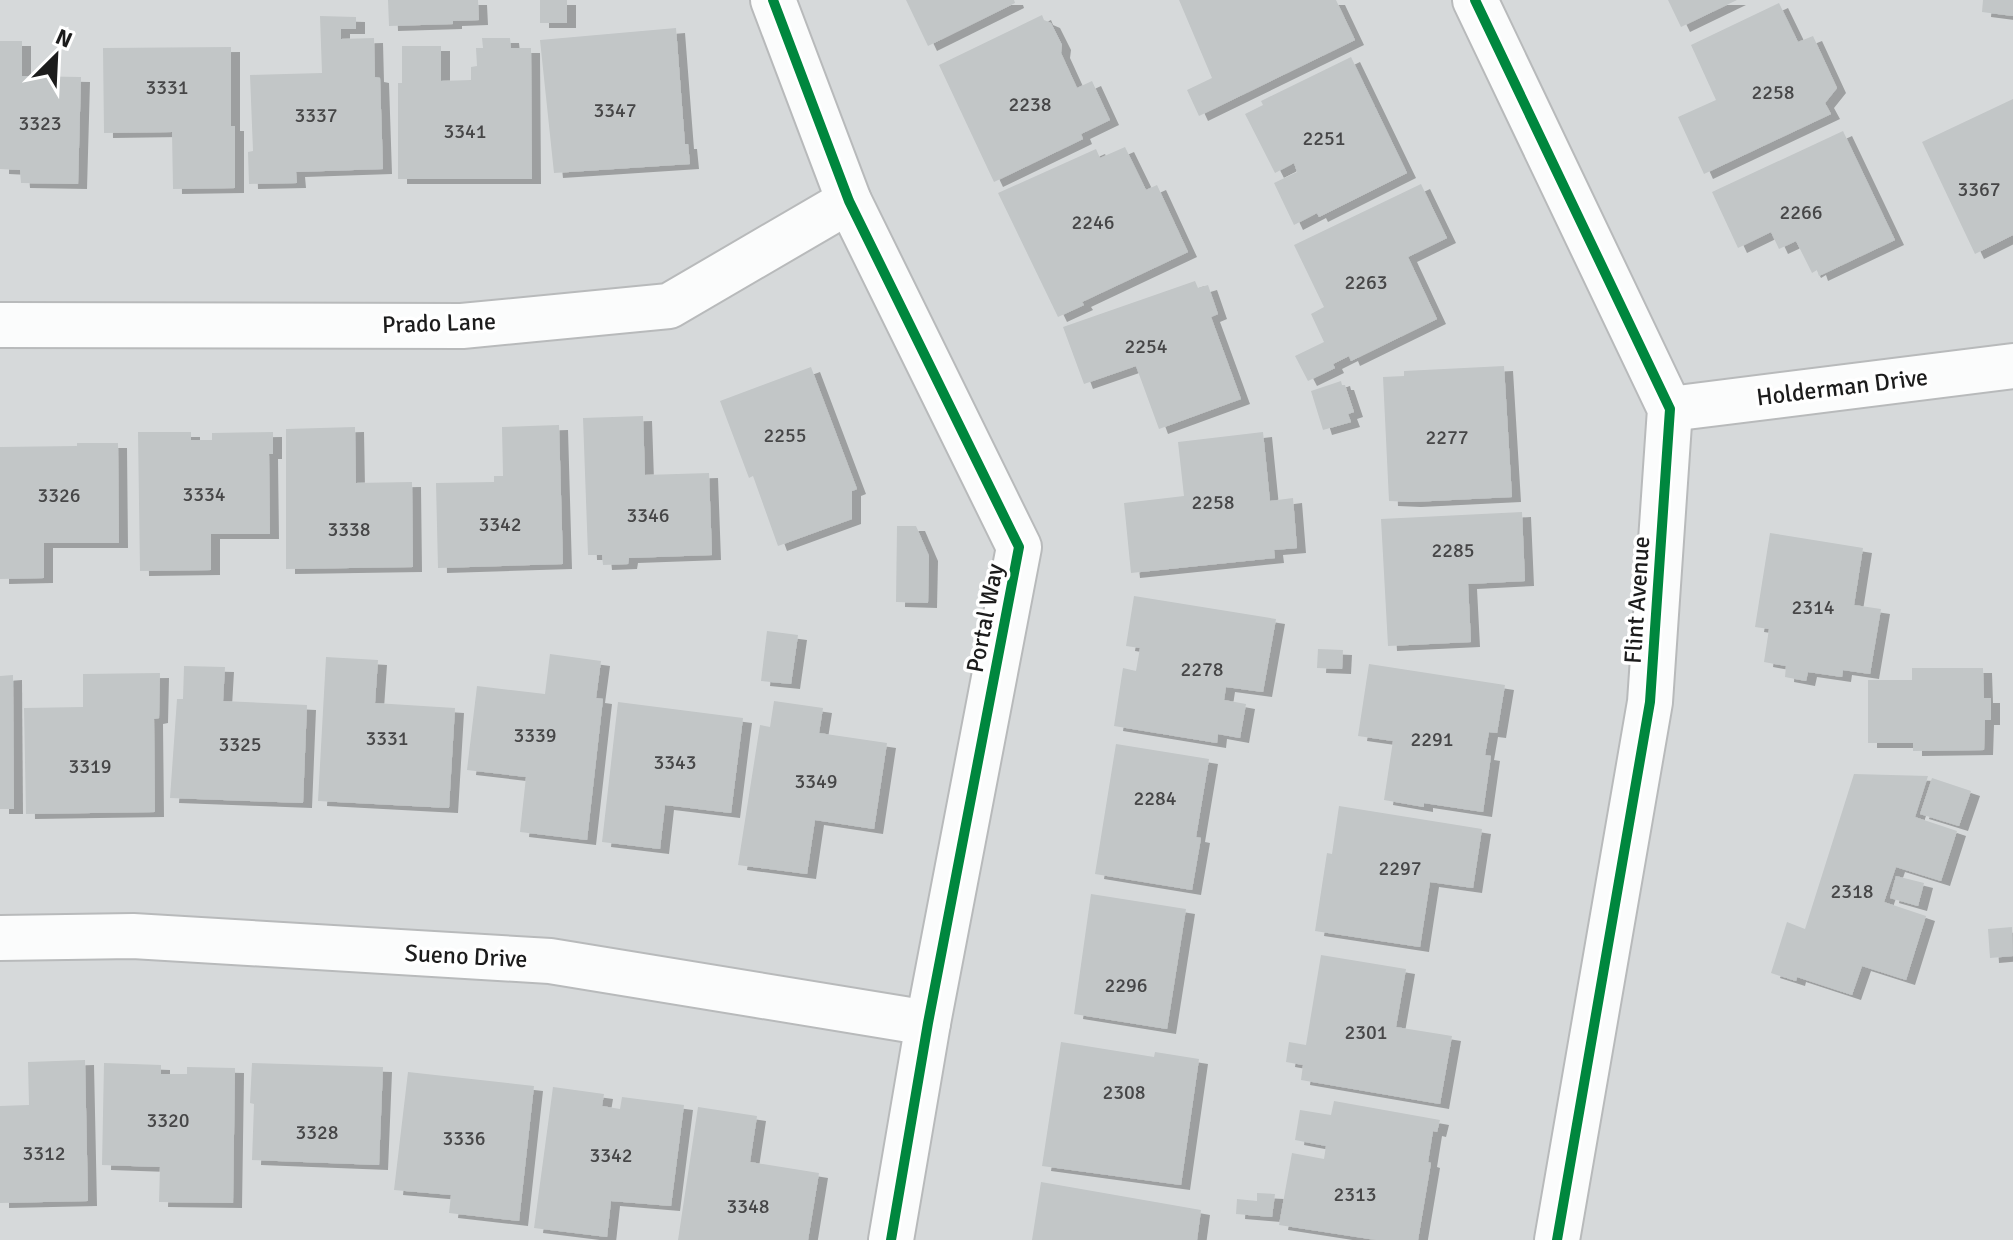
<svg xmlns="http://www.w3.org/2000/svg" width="2013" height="1240" font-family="Signika,sans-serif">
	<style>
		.residential { fill: #d6d9da }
		.building { fill: #c2c6c7; filter: url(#shadow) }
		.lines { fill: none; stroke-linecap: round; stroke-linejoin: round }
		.minor-casing { stroke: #b8babb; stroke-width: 48 }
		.tertiary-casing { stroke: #b8babb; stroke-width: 48 }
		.minor { stroke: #fbfcfc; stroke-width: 44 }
		.tertiary { stroke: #fbfcfc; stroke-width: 44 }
		.cycleway-casing { stroke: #fff; stroke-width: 15 }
		.cycleway { stroke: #00873e; stroke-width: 10 }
		.labels { text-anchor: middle; stroke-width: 7; stroke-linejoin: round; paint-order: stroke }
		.number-label { font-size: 20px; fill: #464647 }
		.street-label { font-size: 24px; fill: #1c1c1c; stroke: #fff }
	</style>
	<defs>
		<filter id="shadow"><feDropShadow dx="9" dy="5" stdDeviation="0" flood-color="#0004"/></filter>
	</defs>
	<rect width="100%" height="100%" fill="#e5e9eb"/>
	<rect class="residential" x="0" y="0" width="2013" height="1240"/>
	<g class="building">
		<path d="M388 0H478L479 20 453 21V24L389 26Z"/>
		<rect x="540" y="0" width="27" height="23"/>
		<path d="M906 0H1014L1015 3 928 46Z"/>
		<path d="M1179 0H1336L1355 40 1199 116 1187 90 1212 78Z"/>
		<path d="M1668 0H1737L1681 27Z"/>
		<path d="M1983 0H2013V16L1982 12Z"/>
		<path d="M1779 3 1798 42 1813 36 1837 88 1825 103 1831 114 1704 174 1678 117 1716 100 1691 45Z"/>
		<path d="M1042 15 1044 20 1051 23 1062 45 1061 53 1077 88 1092 81 1110 120 1081 134 1083 139 994 182 939 65Z"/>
		<path d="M320 16 356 17V29H341V39L374 38 375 77 380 78 383 169 296 172 297 183 249 184 248 152 253 151 250 75 322 73Z"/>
		<path d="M676 28 685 144H688L690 164 554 173 540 40Z"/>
		<path d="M482 38H510L511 48H531L532 179H398V83H402V46H441V81L471 80V67L477 66 476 48H483Z"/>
		<path d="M0 41H22V76L81 77 78 184 21 183 20 170 0 169Z"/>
		<path d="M231 47V126H235V188L173 189 172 132 104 133 103 48Z"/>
		<path d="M1351 57 1407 173 1319 217 1317 213 1294 225 1274 183 1297 172 1294 163 1275 173 1245 114 1263 105 1261 101Z"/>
		<path d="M2013 99V235L1975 254 1922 142Z"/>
		<path d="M1843 131 1895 240 1819 276 1817 270 1812 273 1796 241 1779 249 1771 232 1738 248 1712 192Z"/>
		<path d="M1125 147 1146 190 1157 185 1188 252 1082 302 1084 305 1058 317 998 193 1096 149 1100 158Z"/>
		<path d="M1421 184 1447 238 1408 257 1437 319 1351 361 1349 356 1333 364 1335 368 1308 381 1295 356 1324 342 1311 314 1324 307 1294 245Z"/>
		<path d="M1195 281 1198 288 1208 285 1218 314 1211 317 1241 399 1159 429 1136 366 1084 384 1063 327Z"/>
		<path d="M1504 366 1512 497 1412 502 1389 501 1383 377 1404 376V371Z"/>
		<path d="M811 367 857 489 852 491V519L778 546 753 476 749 478 720 401Z"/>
		<path d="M1341 381 1342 385H1345L1354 412 1348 414 1351 422 1323 430 1311 391Z"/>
		<path d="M643 416 645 475 709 473 712 555 629 558 628 564 603 565 602 555H588L583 418Z"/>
		<path d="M559 425 563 564 438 568 436 483 494 482V476H503L502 427Z"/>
		<path d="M355 427 356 483 412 482 413 567 286 569V429Z"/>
		<path d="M138 432H191V440H212V433L273 432V454H269L270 534H211V570L140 571Z"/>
		<path d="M1263 432 1270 501 1293 498 1297 548 1274 550 1275 558 1131 573 1124 503 1184 496 1178 442Z"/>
		<path d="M77 443H118L119 543H44V578L0 579V447L77 446Z"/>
		<path d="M1522 512 1525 581 1468 584 1471 642 1388 646 1381 519Z"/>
		<path d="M897 526H916L929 556 928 603 896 602Z"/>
		<path d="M1770 533 1863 548 1854 605 1881 609 1870 674 1843 670 1842 677 1808 672 1806 681 1785 677 1786 666 1764 662 1769 629 1755 627Z"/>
		<path d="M1134 596 1276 619 1263 692 1226 687 1224 700 1246 704 1240 738 1218 734 1217 743 1114 726 1123 668 1136 671 1140 648 1126 646Z"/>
		<path d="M767 631 798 635 791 684 761 681Z"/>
		<path d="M1318 649 1343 650 1342 669 1317 668Z"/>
		<path d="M550 654 601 661 596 698 603 699 587 840 520 832 526 777 467 770 477 686 545 694Z"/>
		<path d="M326 657 378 660 375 703 455 708 449 808 318 801Z"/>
		<path d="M1369 664 1505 685 1497 733 1489 732 1485 755 1491 756 1483 812 1424 803V807L1384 800 1393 741 1358 736Z"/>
		<path d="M184 666 225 667 223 701 307 705 303 803 170 798 177 699H183Z"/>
		<path d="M1912 668H1983L1984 698H1991V720H1985L1984 750 1913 751V743H1868V680H1912Z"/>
		<path d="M160 673 159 718 154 719 155 812 26 814 24 708 83 707V674Z"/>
		<path d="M13 675 14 809H0V676Z"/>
		<path d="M774 701 823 708 819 733 887 743 874 829 815 820 807 874 738 865 760 725 770 727Z"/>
		<path d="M618 702 743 718 731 813 665 805 660 849 602 842Z"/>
		<path d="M1116 744 1209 759 1196 837 1201 838 1192 890 1095 874Z"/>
		<path d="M1854 774 1928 776 1915 817 1957 831 1941 881 1896 867 1884 902 1926 916 1906 980 1862 966 1852 995 1797 977 1796 981 1771 973 1787 922 1805 929Z"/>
		<path d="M1932 778 1971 791 1959 826 1920 814Z"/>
		<path d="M1339 806 1482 829 1473 888 1430 882 1420 947 1315 931 1327 853 1332 854Z"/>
		<path d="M1896 876 1924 883 1918 906 1890 898Z"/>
		<path d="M1091 894 1186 909 1167 1029 1074 1014Z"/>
		<path d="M2012 927 2013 956 1990 958 1988 929Z"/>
		<path d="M1321 955 1406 969 1396 1027 1452 1036 1440 1104 1301 1080 1303 1065 1286 1062 1289 1042 1306 1045Z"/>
		<path d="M1061 1042 1154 1057 1155 1052 1199 1059 1181 1185 1042 1166Z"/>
		<path d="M85 1060 88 1201 0 1203V1106L29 1105 28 1062Z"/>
		<path d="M104 1063 161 1065V1074H187V1067L235 1068 233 1203 159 1202 160 1167 102 1165Z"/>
		<path d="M252 1063 383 1067 379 1165 252 1160 254 1104 250 1103Z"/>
		<path d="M408 1072 534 1086 519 1221 449 1213 451 1195 394 1190Z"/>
		<path d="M553 1087 604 1094 602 1106 620 1109 622 1097 684 1105 671 1206 611 1201 607 1237 534 1228Z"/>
		<path d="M1334 1101 1440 1120 1437 1132 1433 1131 1428 1162 1431 1163 1418 1240H1376L1279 1225 1292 1153 1324 1159 1326 1146 1295 1140 1300 1110 1331 1115Z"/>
		<path d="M698 1107 757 1116 750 1162 819 1173 808 1240H678Z"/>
		<path d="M1041 1182 1201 1210 1197 1240H1032Z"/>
		<path d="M1257 1193 1275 1194 1272 1217 1236 1214 1237 1199 1257 1201Z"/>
	</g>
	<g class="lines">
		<defs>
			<g id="minor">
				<path d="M773 0 849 201 1019 547 928 1023 891 1240"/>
				<path d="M0 325 462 326 669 306 849 201"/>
				<path d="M1670 409 2013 366"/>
				<path d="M0 938 133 936 550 961 928 1023"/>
			</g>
			<path id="tertiary" d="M1475 0 1670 409 1650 702 1557 1240"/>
		</defs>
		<use href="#minor" class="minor-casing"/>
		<use href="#tertiary" class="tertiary-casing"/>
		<use href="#minor" class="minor"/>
		<use href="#tertiary" class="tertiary"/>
		<defs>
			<g id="cycleway">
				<path d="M773 0 849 201 1019 547 928 1023 891 1240"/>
				<path d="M1475 0 1670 409 1650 702 1557 1240"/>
			</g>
		</defs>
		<use href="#cycleway" class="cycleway-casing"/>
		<use href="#cycleway" class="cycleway"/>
	</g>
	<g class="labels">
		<g class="number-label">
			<text x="167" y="94">3331</text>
			<text x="1773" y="99">2258</text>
			<text x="1030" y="111">2238</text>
			<text x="615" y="117">3347</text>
			<text x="316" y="122">3337</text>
			<text x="40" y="130">3323</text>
			<text x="465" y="138">3341</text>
			<text x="1324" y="145">2251</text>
			<text x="1979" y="196">3367</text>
			<text x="1801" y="219">2266</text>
			<text x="1093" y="229">2246</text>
			<text x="1366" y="289">2263</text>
			<text x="1146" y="353">2254</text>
			<text x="785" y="442">2255</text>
			<text x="1447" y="444">2277</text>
			<text x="204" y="501">3334</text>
			<text x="59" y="502">3326</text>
			<text x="1213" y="509">2258</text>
			<text x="648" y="522">3346</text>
			<text x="500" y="531">3342</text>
			<text x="349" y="536">3338</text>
			<text x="1453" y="557">2285</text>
			<text x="1813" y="614">2314</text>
			<text x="1202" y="676">2278</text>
			<text x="535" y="742">3339</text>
			<text x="387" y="745">3331</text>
			<text x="1432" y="746">2291</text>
			<text x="240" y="751">3325</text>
			<text x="675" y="769">3343</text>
			<text x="90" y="773">3319</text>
			<text x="816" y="788">3349</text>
			<text x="1155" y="805">2284</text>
			<text x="1400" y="875">2297</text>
			<text x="1852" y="898">2318</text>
			<text x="1126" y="992">2296</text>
			<text x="1366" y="1039">2301</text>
			<text x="1124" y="1099">2308</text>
			<text x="168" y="1127">3320</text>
			<text x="317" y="1139">3328</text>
			<text x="464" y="1145">3336</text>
			<text x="44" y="1160">3312</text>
			<text x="611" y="1162">3342</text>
			<text x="1355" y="1201">2313</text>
			<text x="748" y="1213">3348</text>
		</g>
		<g class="street-label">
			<text transform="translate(439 323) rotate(-2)" y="8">Prado Lane</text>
			<text transform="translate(1842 387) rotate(-7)" y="8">Holderman Drive</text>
			<text transform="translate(1637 600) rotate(-86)" y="8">Flint Avenue</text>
			<text transform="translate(985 618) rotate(-79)" y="8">Portal Way</text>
			<text transform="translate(466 956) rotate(3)" y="8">Sueno Drive</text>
		</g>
	</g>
	<g transform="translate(56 56) rotate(24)" stroke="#ffffff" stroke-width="6" paint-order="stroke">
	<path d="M0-6L14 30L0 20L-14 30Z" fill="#1c1c1c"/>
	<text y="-12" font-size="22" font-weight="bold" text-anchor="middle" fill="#1c1c1c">N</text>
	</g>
</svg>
